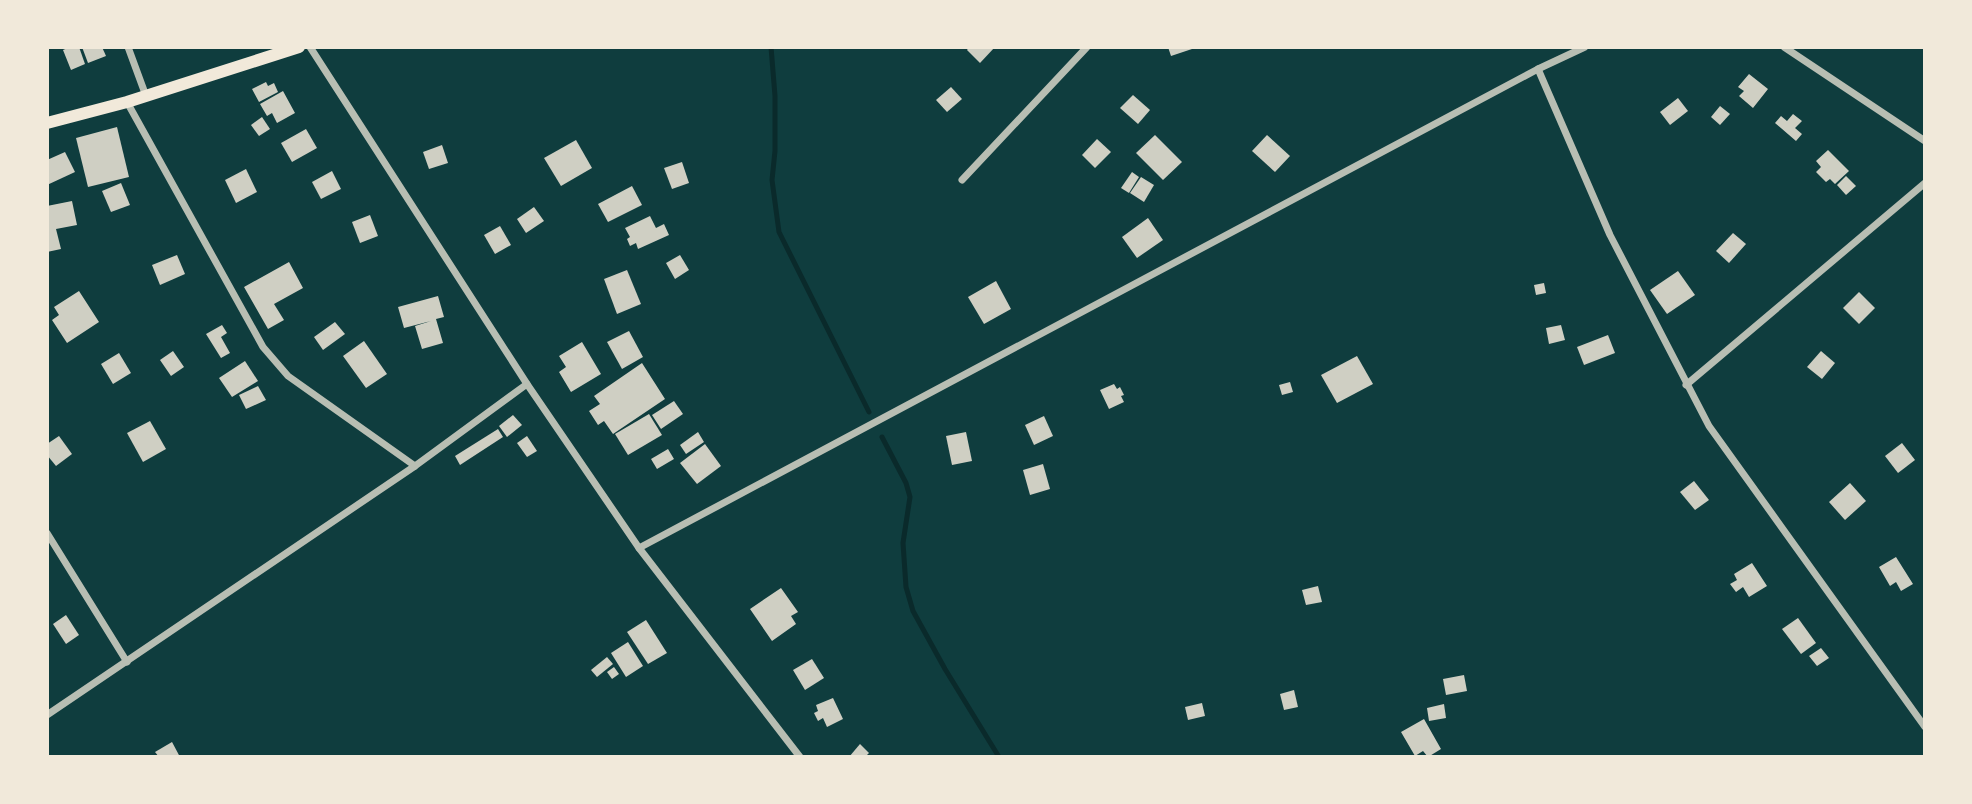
<svg xmlns="http://www.w3.org/2000/svg" width="1972" height="804" font-family="Lato,sans-serif">
	<style>
		.lines { fill: none; stroke-linecap: round; stroke-linejoin: round }
		.stream { stroke: #0a2a2b; stroke-width: 5 }
		.building { fill: #cfcfc3 }
		.minor { stroke: #b8beb3; stroke-width: 7 }
		.secondary { stroke: #f1e9da; stroke-width: 12 }
	</style>
	<rect width="100%" height="100%" fill="#0f3d3e"/>
	<g class="lines">
		<g class="stream">
			<path d="M771 47 775 96V151L772 180 779 232 869 412"/>
			<path d="M882 437 906 483 910 497 903 543 906 587 913 611 945 669 999 757"/>
		</g>
	</g>
	<g class="building">
		<path d="M70 47H79L85 64 71 70 63 50Z"/>
		<path d="M82 47H102L106 56 88 63Z"/>
		<path d="M969 47H995L980 63 967 50Z"/>
		<path d="M1168 47H1195V48L1171 56Z"/>
		<path d="M1749 74 1768 89 1753 108 1739 96 1744 91 1738 87Z"/>
		<path d="M266 82 268 86 274 83 278 92 259 102 252 89Z"/>
		<path d="M951 87 962 99 947 112 936 100Z"/>
		<path d="M283 91 295 113 277 123 272 113 267 116 260 104Z"/>
		<path d="M1133 95 1150 110 1138 124 1120 108Z"/>
		<path d="M1678 98 1688 111 1670 125 1660 112Z"/>
		<path d="M1720 106 1730 114 1720 125 1711 117Z"/>
		<path d="M1793 114 1802 121 1795 128 1802 134 1796 141 1775 123 1781 116 1787 121Z"/>
		<path d="M262 117 270 129 259 136 251 125Z"/>
		<path d="M117 127 129 177 88 187 76 138Z"/>
		<path d="M306 129 317 148 292 162 281 143Z"/>
		<path d="M1155 135 1182 162 1163 180 1136 153Z"/>
		<path d="M1267 135 1290 156 1275 172 1252 151Z"/>
		<path d="M1097 139 1111 152 1095 168 1082 155Z"/>
		<path d="M576 140 592 168 561 186 544 158Z"/>
		<path d="M442 145 448 163 429 169 423 152Z"/>
		<path d="M1828 150 1849 171 1835 184 1830 179 1826 182 1816 172 1821 167 1816 161Z"/>
		<path d="M65 152 75 172 47 185V160Z"/>
		<path d="M682 162 689 183 672 189 664 168Z"/>
		<path d="M246 169 257 192 236 203 225 180Z"/>
		<path d="M332 171 341 189 321 199 312 182Z"/>
		<path d="M1132 172 1139 177 1129 193 1121 188Z"/>
		<path d="M1846 176 1856 186 1846 195 1837 185Z"/>
		<path d="M1141 177 1154 185 1144 202 1130 193Z"/>
		<path d="M121 183 130 205 111 212 102 191Z"/>
		<path d="M632 186 642 205 608 222 598 204Z"/>
		<path d="M72 201 77 225 56 229 61 249 47 252V206Z"/>
		<path d="M534 207 544 221 526 233 517 219Z"/>
		<path d="M370 215 378 236 360 243 352 222Z"/>
		<path d="M650 216 656 228 664 224 669 235 638 249 636 243 630 246 627 239 630 237 625 228Z"/>
		<path d="M1148 218 1163 240 1137 258 1122 237Z"/>
		<path d="M500 226 511 245 495 254 484 235Z"/>
		<path d="M1733 233 1746 244 1729 263 1716 251Z"/>
		<path d="M177 255 185 274 160 285 152 265Z"/>
		<path d="M680 255 689 270 675 279 666 263Z"/>
		<path d="M289 262 303 288 274 304 284 320 268 329 244 287Z"/>
		<path d="M627 270 641 304 617 314 604 279Z"/>
		<path d="M1678 271 1695 295 1667 314 1650 290Z"/>
		<path d="M996 281 1011 309 984 324 968 297Z"/>
		<path d="M1544 283 1546 293 1536 295 1534 285Z"/>
		<path d="M79 291 99 322 67 343 52 320 59 315 54 307Z"/>
		<path d="M1859 292 1875 308 1859 324 1843 308Z"/>
		<path d="M438 296 444 317 436 319 443 343 422 349 415 326 431 321 404 328 398 307Z"/>
		<path d="M335 322 345 334 323 350 314 337Z"/>
		<path d="M222 325 227 333 221 337 230 353 221 358 206 334Z"/>
		<path d="M1561 325 1565 340 1549 344 1546 328Z"/>
		<path d="M629 331 643 357 622 369 607 342Z"/>
		<path d="M1608 335 1615 353 1584 365 1577 347Z"/>
		<path d="M364 341 387 374 366 388 343 356Z"/>
		<path d="M582 342 601 374 571 392 559 372 566 367 559 356Z"/>
		<path d="M173 351 184 367 171 376 160 360Z"/>
		<path d="M1821 351 1835 363 1822 379 1807 367Z"/>
		<path d="M119 353 131 373 113 384 101 364Z"/>
		<path d="M1357 356 1373 384 1337 403 1321 375Z"/>
		<path d="M245 361 258 381 232 397 219 378Z"/>
		<path d="M642 363 665 399 613 434 604 421 598 425 589 411 600 404 594 396Z"/>
		<path d="M1290 382 1293 392 1282 395 1279 385Z"/>
		<path d="M1114 384 1117 389 1120 387 1124 395 1121 396 1124 402 1109 409 1100 390Z"/>
		<path d="M258 386 266 400 246 409 239 395Z"/>
		<path d="M674 401 683 414 661 429 652 415Z"/>
		<path d="M649 414 662 435 628 455 615 434Z"/>
		<path d="M513 415 522 425 507 437 499 426Z"/>
		<path d="M1044 416 1053 436 1034 445 1025 425Z"/>
		<path d="M150 421 166 449 143 462 127 433Z"/>
		<path d="M498 429 503 437 460 465 455 456Z"/>
		<path d="M698 432 704 442 686 454 680 445Z"/>
		<path d="M966 432 972 461 952 465 946 436Z"/>
		<path d="M59 436 72 454 56 466 47 455V444Z"/>
		<path d="M527 436 537 451 527 457 517 443Z"/>
		<path d="M1902 443 1915 460 1898 473 1885 456Z"/>
		<path d="M705 444 721 466 697 484 680 463Z"/>
		<path d="M668 449 674 459 657 469 651 459Z"/>
		<path d="M1043 464 1050 489 1030 495 1023 470Z"/>
		<path d="M1694 481 1709 500 1695 510 1680 492Z"/>
		<path d="M1850 483 1866 501 1845 520 1829 502Z"/>
		<path d="M1896 557 1913 584 1901 591 1896 582 1890 586 1879 567Z"/>
		<path d="M1752 563 1767 586 1749 597 1743 587 1736 592 1730 584 1737 580 1734 574Z"/>
		<path d="M1318 586 1322 602 1306 605 1302 590Z"/>
		<path d="M781 588 798 612 791 616 796 624 772 641 750 609Z"/>
		<path d="M66 615 79 635 66 644 53 624Z"/>
		<path d="M1798 618 1816 643 1801 654 1782 629Z"/>
		<path d="M646 620 667 653 648 664 627 632Z"/>
		<path d="M628 642 643 666 626 677 611 653Z"/>
		<path d="M1821 648 1829 658 1817 666 1809 656Z"/>
		<path d="M607 657 613 664 597 677 591 670Z"/>
		<path d="M812 659 824 678 805 690 793 670Z"/>
		<path d="M614 667 619 674 612 679 607 672Z"/>
		<path d="M1464 675 1467 691 1446 695 1443 679Z"/>
		<path d="M1294 690 1298 707 1284 710 1280 694Z"/>
		<path d="M833 698 843 719 827 727 823 718 818 721 814 713 818 711 816 705Z"/>
		<path d="M1202 703 1205 716 1188 720 1185 707Z"/>
		<path d="M1444 704 1446 718 1429 721 1427 708Z"/>
		<path d="M1424 719 1441 749 1428 757 1423 751 1415 756 1401 732Z"/>
		<path d="M172 742 180 757H159L155 752Z"/>
		<path d="M860 744 869 753 865 757H849Z"/>
	</g>
	<g class="lines">
		<g class="minor">
			<path d="M128 47 146 96"/>
			<path d="M310 47 527 384 639 548 800 757"/>
			<path d="M1784 47 1925 141"/>
			<path d="M1538 69 1610 235 1709 426 1925 727"/>
			<path d="M127 102 263 347 288 376 415 466"/>
			<path d="M962 180 1087 47"/>
			<path d="M1686 385 1925 183"/>
			<path d="M47 533 127 662"/>
			<path d="M639 548 1538 69 1585 47"/>
			<path d="M47 715 415 466 527 384"/>
		</g>
		<path class="secondary" d="M47 123 127 102 299 47"/>
	</g>
	<rect width="1972" height="804" fill="none" stroke="#f1e9da" stroke-width="98"/>
</svg>
